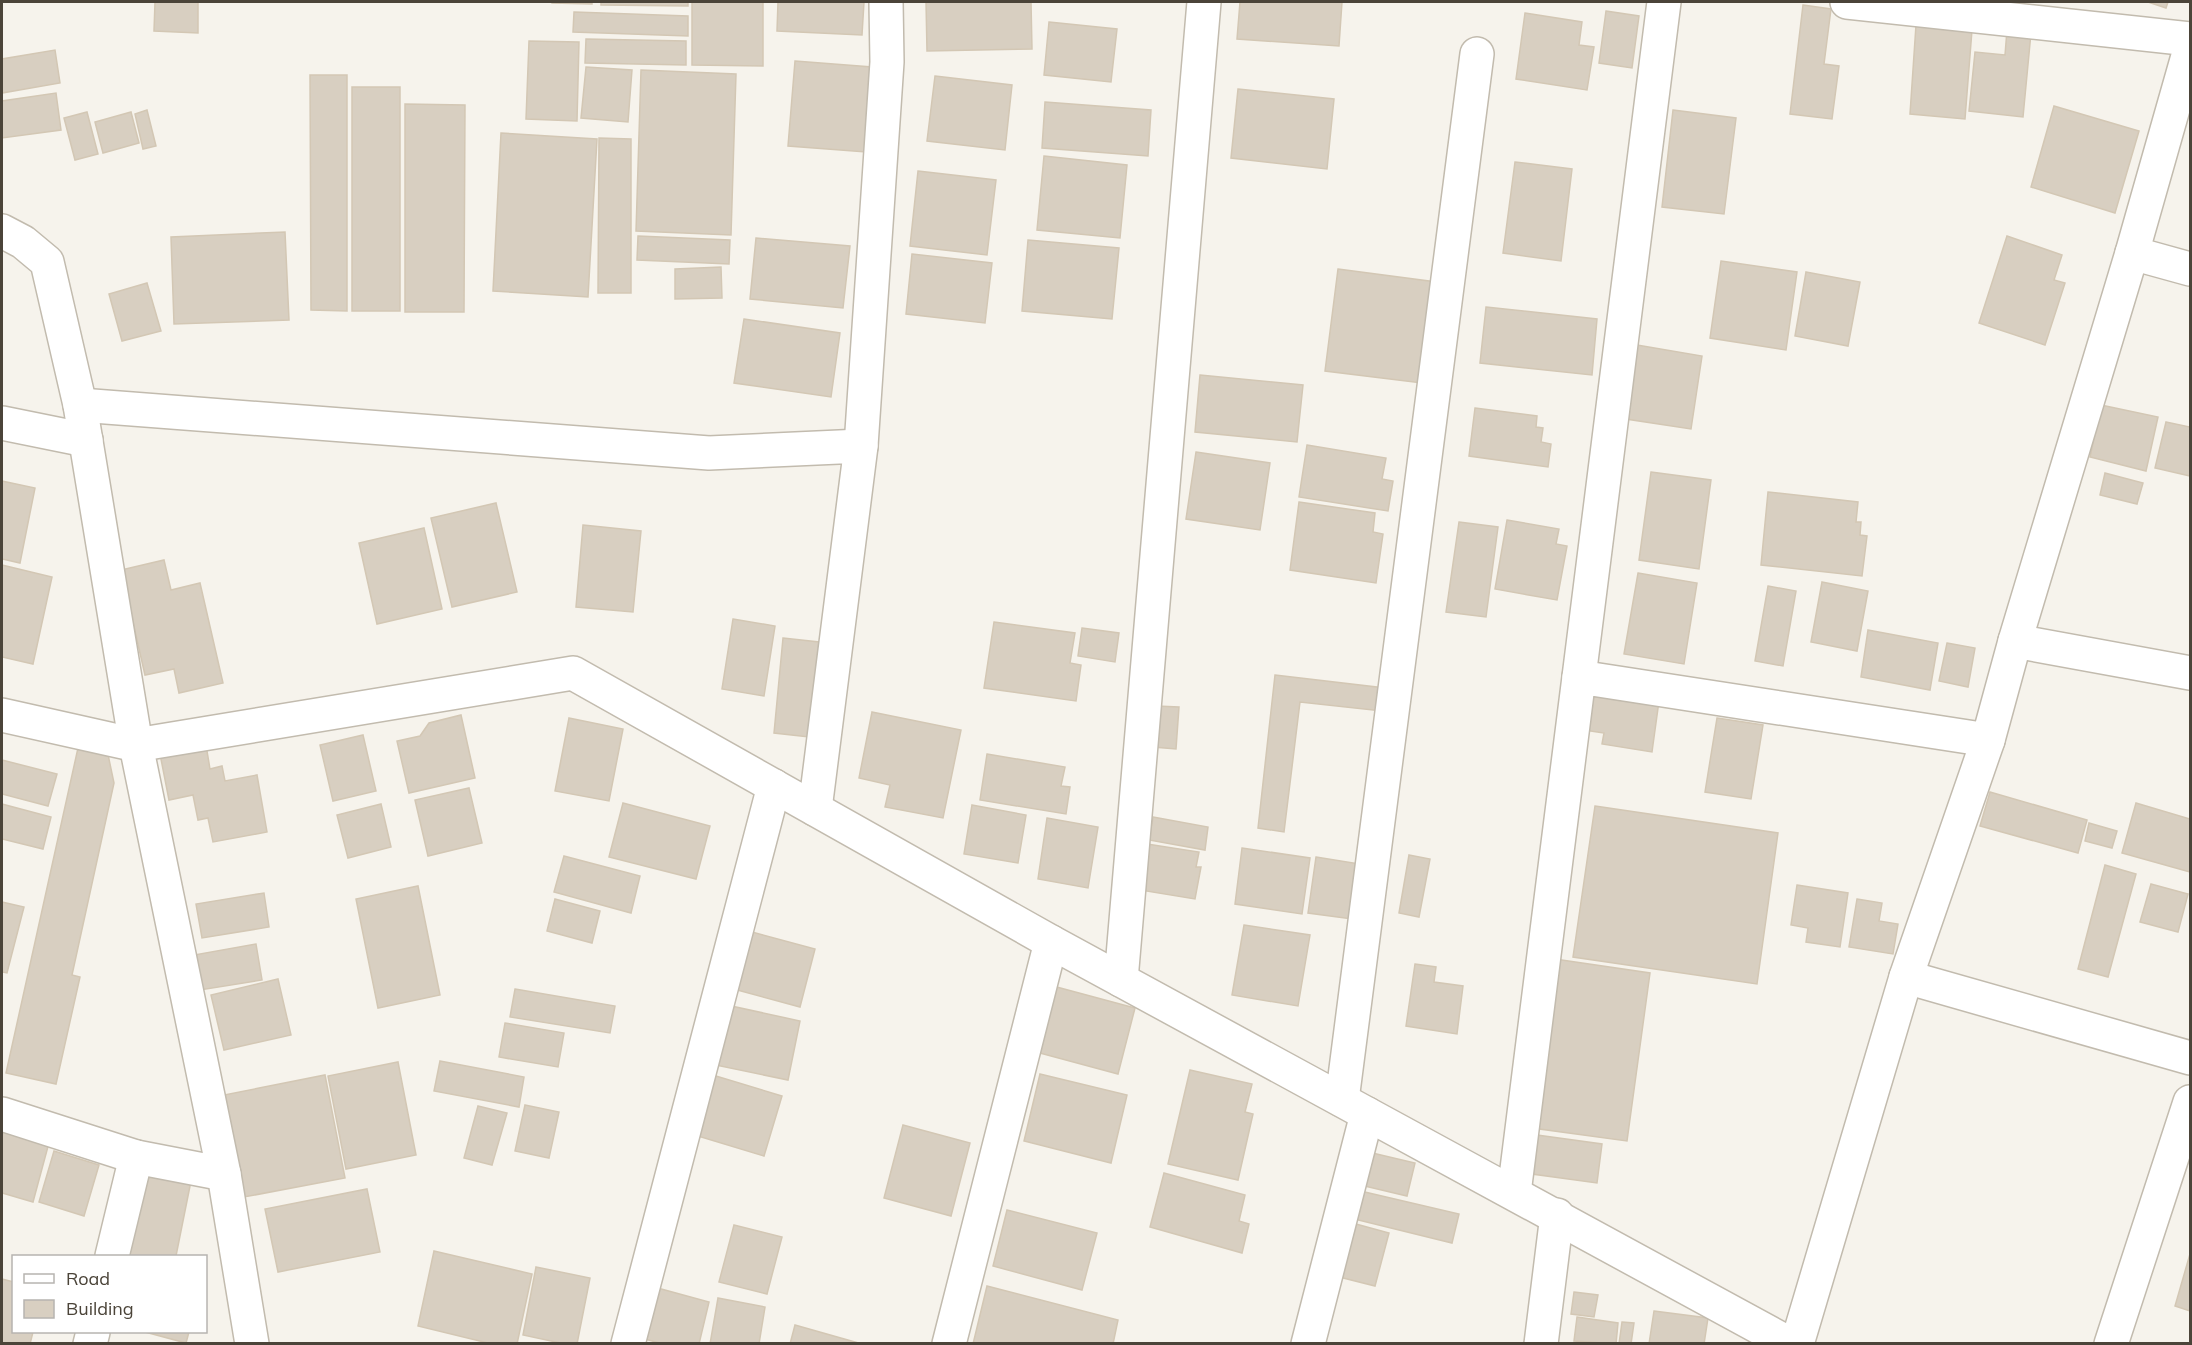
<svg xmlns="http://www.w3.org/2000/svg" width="2192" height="1345" font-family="Mulish,sans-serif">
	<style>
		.building { fill: #d8cfc1; stroke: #d3c7b4; stroke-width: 1.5 }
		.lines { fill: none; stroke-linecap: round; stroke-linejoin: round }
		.street-casing { stroke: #c2bbae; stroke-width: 36 }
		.street { stroke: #fff; stroke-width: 33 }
	</style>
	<rect width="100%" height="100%" fill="#f6f3ec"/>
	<g class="building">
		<path d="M155 2H198V33L154 31Z"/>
		<path d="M552 2H592V4L552 3Z"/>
		<path d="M601 2H688V6L601 5Z"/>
		<path d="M692 2H763V66L692 65Z"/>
		<path d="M778 2H864L862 35 777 31Z"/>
		<path d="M926 2H1031L1032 49 927 51Z"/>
		<path d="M1240 2H1342L1339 46 1237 39Z"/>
		<path d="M2148 2H2168L2166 8Z"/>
		<path d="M1803 5 1831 9 1824 64 1839 66 1832 119 1790 114Z"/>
		<path d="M1606 11 1639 16 1632 68 1599 63Z"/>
		<path d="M574 12 688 16V36L573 32Z"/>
		<path d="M1525 13 1582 22 1579 45 1594 47 1587 90 1516 79Z"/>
		<path d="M1049 22 1117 29 1111 82 1044 75Z"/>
		<path d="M1916 25 1972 30 1965 119 1910 114Z"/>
		<path d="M2007 30 2031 33 2023 117 1969 111 1975 52 2005 55Z"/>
		<path d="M586 39 686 41V65L585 63Z"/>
		<path d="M529 41 579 42 577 121 526 119Z"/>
		<path d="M55 50 60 83 2 93V59Z"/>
		<path d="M795 61 872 67 866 152 788 146Z"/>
		<path d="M586 67 632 70 628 122 581 118Z"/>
		<path d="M641 70 736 74 731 235 636 231Z"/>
		<path d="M310 75H347V311L311 310Z"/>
		<path d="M935 76 1012 85 1005 150 927 141Z"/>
		<rect x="352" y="87" width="48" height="224"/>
		<path d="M1238 89 1334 99 1327 169 1231 158Z"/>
		<path d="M56 93 61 130 2 138V101Z"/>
		<path d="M1045 102 1151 110 1148 156 1042 148Z"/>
		<path d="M405 104 465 105 464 312H405Z"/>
		<path d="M2054 106 2139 131 2115 213 2031 187Z"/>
		<path d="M147 110 156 146 143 149 135 114Z"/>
		<path d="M1673 110 1736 118 1724 214 1662 207Z"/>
		<path d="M87 112 98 154 75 160 64 118Z"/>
		<path d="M131 112 139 143 103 153 95 122Z"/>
		<path d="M501 133 597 139 588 297 493 291Z"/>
		<path d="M599 138 631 139V293H598Z"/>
		<path d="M1044 156 1127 165 1120 238 1037 230Z"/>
		<path d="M1515 162 1572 169 1561 261 1503 253Z"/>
		<path d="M918 171 996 180 987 255 910 246Z"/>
		<path d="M285 232 289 320 174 324 171 237Z"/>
		<path d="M638 236 730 240 729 264 637 260Z"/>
		<path d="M2007 236 2062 255 2054 280 2065 283 2045 345 1979 323Z"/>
		<path d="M756 238 850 246 843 308 750 299Z"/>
		<path d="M1028 240 1119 248 1112 319 1022 311Z"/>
		<path d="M912 254 992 263 985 323 906 314Z"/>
		<path d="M1721 261 1797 272 1786 350 1710 338Z"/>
		<path d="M721 267 722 298 675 299V269Z"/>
		<path d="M1338 269 1444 283 1430 384 1325 371Z"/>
		<path d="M1806 272 1860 282 1848 346 1795 336Z"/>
		<path d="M147 283 161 331 122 341 109 294Z"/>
		<path d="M1486 307 1597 319 1592 375 1480 363Z"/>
		<path d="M744 319 840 333 831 397 734 383Z"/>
		<path d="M1637 345 1702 356 1691 429 1626 419Z"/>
		<path d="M1200 375 1303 385 1297 442 1195 432Z"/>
		<path d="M2101 405 2158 417 2146 471 2090 457Z"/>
		<path d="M1475 408 1537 416 1536 427 1543 428 1541 442 1551 444 1548 467 1469 456Z"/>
		<path d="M2166 422 2190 427V476L2155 468Z"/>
		<path d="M1307 445 1386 458 1382 479 1393 481 1388 511 1299 497Z"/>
		<path d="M1196 452 1270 463 1260 530 1186 519Z"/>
		<path d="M1651 472 1711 480 1699 569 1639 560Z"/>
		<path d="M2105 473 2143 483 2137 504 2100 495Z"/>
		<path d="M2 481 35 488 20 563 2 559Z"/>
		<path d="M1768 492 1858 502 1856 522H1861L1860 535 1867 536 1862 576 1761 565Z"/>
		<path d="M1299 502 1375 513 1373 532 1383 534 1376 583 1290 570Z"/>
		<path d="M496 503 517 592 452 607 431 518Z"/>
		<path d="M1507 520 1559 529 1556 544 1567 546 1557 600 1495 589Z"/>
		<path d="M1459 522 1498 527 1486 617 1446 612Z"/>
		<path d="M583 525 641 531 633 612 576 607Z"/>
		<path d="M424 528 442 609 377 624 359 543Z"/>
		<path d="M164 560 171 590 200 583 223 683 179 693 174 669 145 675 121 570Z"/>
		<path d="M2 565 52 577 33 664 2 657Z"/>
		<path d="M1638 573 1697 583 1684 664 1624 654Z"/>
		<path d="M1822 582 1868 591 1857 651 1811 642Z"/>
		<path d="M1768 586 1796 591 1783 666 1755 661Z"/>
		<path d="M733 619 775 626 764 696 722 689Z"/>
		<path d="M994 622 1075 633 1070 663 1081 665 1076 701 984 688Z"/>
		<path d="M1082 628 1119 633 1115 662 1078 656Z"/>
		<path d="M1868 630 1938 643 1930 690 1861 677Z"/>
		<path d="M783 638 819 642 809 737 774 733Z"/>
		<path d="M1947 643 1975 648 1968 687 1939 681Z"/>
		<path d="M1275 675 1385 688 1382 711 1300 702 1284 832 1258 828Z"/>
		<path d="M1584 690 1659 701 1652 752 1602 744 1604 733 1578 729Z"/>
		<path d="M1156 706 1179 707 1176 749 1153 747Z"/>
		<path d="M872 712 961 730 943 818 885 807 890 785 859 778Z"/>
		<path d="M461 715 475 778 409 793 397 741 420 736 429 723Z"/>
		<path d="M569 718 623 729 609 801 555 791Z"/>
		<path d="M1717 718 1763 725 1751 799 1705 792Z"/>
		<path d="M363 735 376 791 333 801 320 745Z"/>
		<path d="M80 739 106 745 114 783 72 975 80 977 56 1084 6 1073Z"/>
		<path d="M206 745 210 769 222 766 225 781 257 775 267 832 213 842 208 818 198 820 193 795 169 800 160 754Z"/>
		<path d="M987 754 1065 767 1061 786 1070 787 1066 814 980 800Z"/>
		<path d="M2 760 57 774 48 806 2 794Z"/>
		<path d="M469 788 482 843 428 856 415 800Z"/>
		<path d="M1990 792 2087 820 2078 853 1980 826Z"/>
		<path d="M623 803 710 826 696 879 609 857Z"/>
		<path d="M2136 803 2190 819V872L2122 853Z"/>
		<path d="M2 804 51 817 43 849 2 839Z"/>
		<path d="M381 804 391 847 348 858 337 815Z"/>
		<path d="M972 805 1026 815 1018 863 964 854Z"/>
		<path d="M1595 806 1778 833 1757 984 1573 957Z"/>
		<path d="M1153 817 1208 827 1205 850 1149 840Z"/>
		<path d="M1047 818 1098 827 1088 888 1038 879Z"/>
		<path d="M2089 823 2117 831 2112 848 2085 841Z"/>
		<path d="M1147 844 1199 852 1196 867H1201L1195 899 1140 890Z"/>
		<path d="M1242 848 1310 858 1302 914 1235 904Z"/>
		<path d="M1409 855 1430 859 1419 917 1399 913Z"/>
		<path d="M564 856 640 876 631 913 554 892Z"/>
		<path d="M1316 857 1360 864 1352 919 1308 913Z"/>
		<path d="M2105 865 2136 874 2108 977 2078 969Z"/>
		<path d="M2151 884 2188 894 2178 932 2140 922Z"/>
		<path d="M1797 885 1848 893 1840 947 1806 942 1808 928 1791 925Z"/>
		<path d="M418 886 440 995 378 1008 356 899Z"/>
		<path d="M264 893 269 927 202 938 196 904Z"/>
		<path d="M555 899 600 911 592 943 547 931Z"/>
		<path d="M1857 899 1882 903 1879 921 1898 924 1893 954 1849 947Z"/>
		<path d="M2 902 24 907 7 973 2 972Z"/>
		<path d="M1244 925 1310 935 1298 1006 1232 995Z"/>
		<path d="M730 926 815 949 800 1007 715 984Z"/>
		<path d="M256 944 262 980 200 990 194 955Z"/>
		<path d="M1548 958 1650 973 1627 1141 1525 1127Z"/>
		<path d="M1415 964 1436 967 1434 982 1463 986 1457 1034 1406 1026Z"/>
		<path d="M278 979 291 1035 224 1050 211 995Z"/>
		<path d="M1053 986 1135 1008 1118 1074 1036 1052Z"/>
		<path d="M515 989 615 1006 610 1033 510 1017Z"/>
		<path d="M713 1002 800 1021 788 1080 701 1062Z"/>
		<path d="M505 1023 564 1033 558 1067 499 1057Z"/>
		<path d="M440 1061 524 1077 519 1107 434 1091Z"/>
		<path d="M398 1062 416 1155 346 1169 328 1076Z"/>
		<path d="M1190 1070 1252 1084 1245 1112 1253 1114 1238 1180 1168 1164Z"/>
		<path d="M706 1073 782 1096 764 1156 688 1133Z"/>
		<path d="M1040 1074 1127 1095 1111 1163 1024 1141Z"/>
		<path d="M325 1075 345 1178 244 1197 224 1095Z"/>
		<path d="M525 1105 559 1112 549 1158 515 1151Z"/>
		<path d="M478 1106 507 1113 492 1165 464 1158Z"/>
		<path d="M903 1125 970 1143 951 1216 884 1198Z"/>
		<path d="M4 1126 50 1139 33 1202 2 1193V1136Z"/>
		<path d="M1537 1135 1602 1144 1597 1183 1532 1174Z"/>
		<path d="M54 1151 99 1165 84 1216 39 1202Z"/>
		<path d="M1364 1151 1415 1163 1407 1196 1356 1184Z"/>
		<path d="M134 1170 191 1181 176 1256H126Z"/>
		<path d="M1164 1173 1245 1195 1239 1221 1249 1224 1242 1253 1150 1227Z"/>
		<path d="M367 1189 380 1252 278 1272 265 1209Z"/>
		<path d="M1352 1189 1459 1214 1452 1243 1346 1217Z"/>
		<path d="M1007 1210 1097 1233 1082 1290 993 1266Z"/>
		<path d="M1345 1221 1389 1233 1375 1286 1331 1275Z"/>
		<path d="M734 1225 782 1237 767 1294 719 1282Z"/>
		<path d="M434 1251 532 1274 517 1344H492L418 1326Z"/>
		<path d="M2190 1254V1311L2175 1306Z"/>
		<path d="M536 1267 590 1278 577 1344H565L523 1335Z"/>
		<path d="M2 1279 14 1282V1332H33L30 1344H2Z"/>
		<path d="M987 1286 1118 1320 1113 1344H973Z"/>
		<path d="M654 1287 709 1302 699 1344H663L641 1338Z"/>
		<path d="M1574 1292 1598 1295 1594 1317 1571 1314Z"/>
		<path d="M718 1298 765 1307 759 1344H710Z"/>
		<path d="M1654 1311 1708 1318 1704 1344H1649Z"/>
		<path d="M1577 1317 1618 1323 1616 1344 1574 1341Z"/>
		<path d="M1622 1322 1634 1323 1631 1344H1619Z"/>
		<path d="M795 1325 862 1344H790Z"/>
		<path d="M145 1332H189L186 1343Z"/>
	</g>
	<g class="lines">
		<defs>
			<g id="street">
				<path d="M1847 2 2190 39"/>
				<path d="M2190 49 2132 253 2190 269"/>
				<path d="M2 231 23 242 47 262 80 405 136 745 224 1174 252 1344"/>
				<path d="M80 405 709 453 861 446 815 809"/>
				<path d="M2 423 86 440"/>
				<path d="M861 446 887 62 886 2"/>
				<path d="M2015 641 2190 673"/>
				<path d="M1579 677 1664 2"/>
				<path d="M2 715 136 745 573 673 1051 942 1790 1344"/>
				<path d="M1906 977 2190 1058"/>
				<path d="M1121 980 1204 2"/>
				<path d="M1342 1100 1477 54"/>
				<path d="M2 1114 136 1157"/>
				<path d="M1514 1193 1579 677 1988 740"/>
				<path d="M112 1256 136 1157 224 1174"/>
				<path d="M90 1344 93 1332"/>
				<path d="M628 1344 774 786"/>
				<path d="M949 1344 1051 942"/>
				<path d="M1308 1344 1367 1114"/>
				<path d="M1541 1344 1557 1215"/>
				<path d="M1797 1344 1906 977 1988 740 2015 641 2132 253"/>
				<path d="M2111 1344 2190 1102"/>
			</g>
		</defs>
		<use href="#street" class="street-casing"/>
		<use href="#street" class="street"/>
	</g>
	<rect width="2192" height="1345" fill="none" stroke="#4b4439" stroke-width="6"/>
	<rect x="12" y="1255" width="195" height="78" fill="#ffffff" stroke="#b7b4b0" stroke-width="1.5"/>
	<rect x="24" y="1274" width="30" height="9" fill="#ffffff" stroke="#b7b4b0" stroke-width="1.5"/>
	<text x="66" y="1285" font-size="18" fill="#4b4439">Road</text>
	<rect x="24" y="1300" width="30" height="18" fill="#d8cfc1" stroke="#b7b4b0" stroke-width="1.5"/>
	<text x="66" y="1315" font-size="18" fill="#4b4439">Building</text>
</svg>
